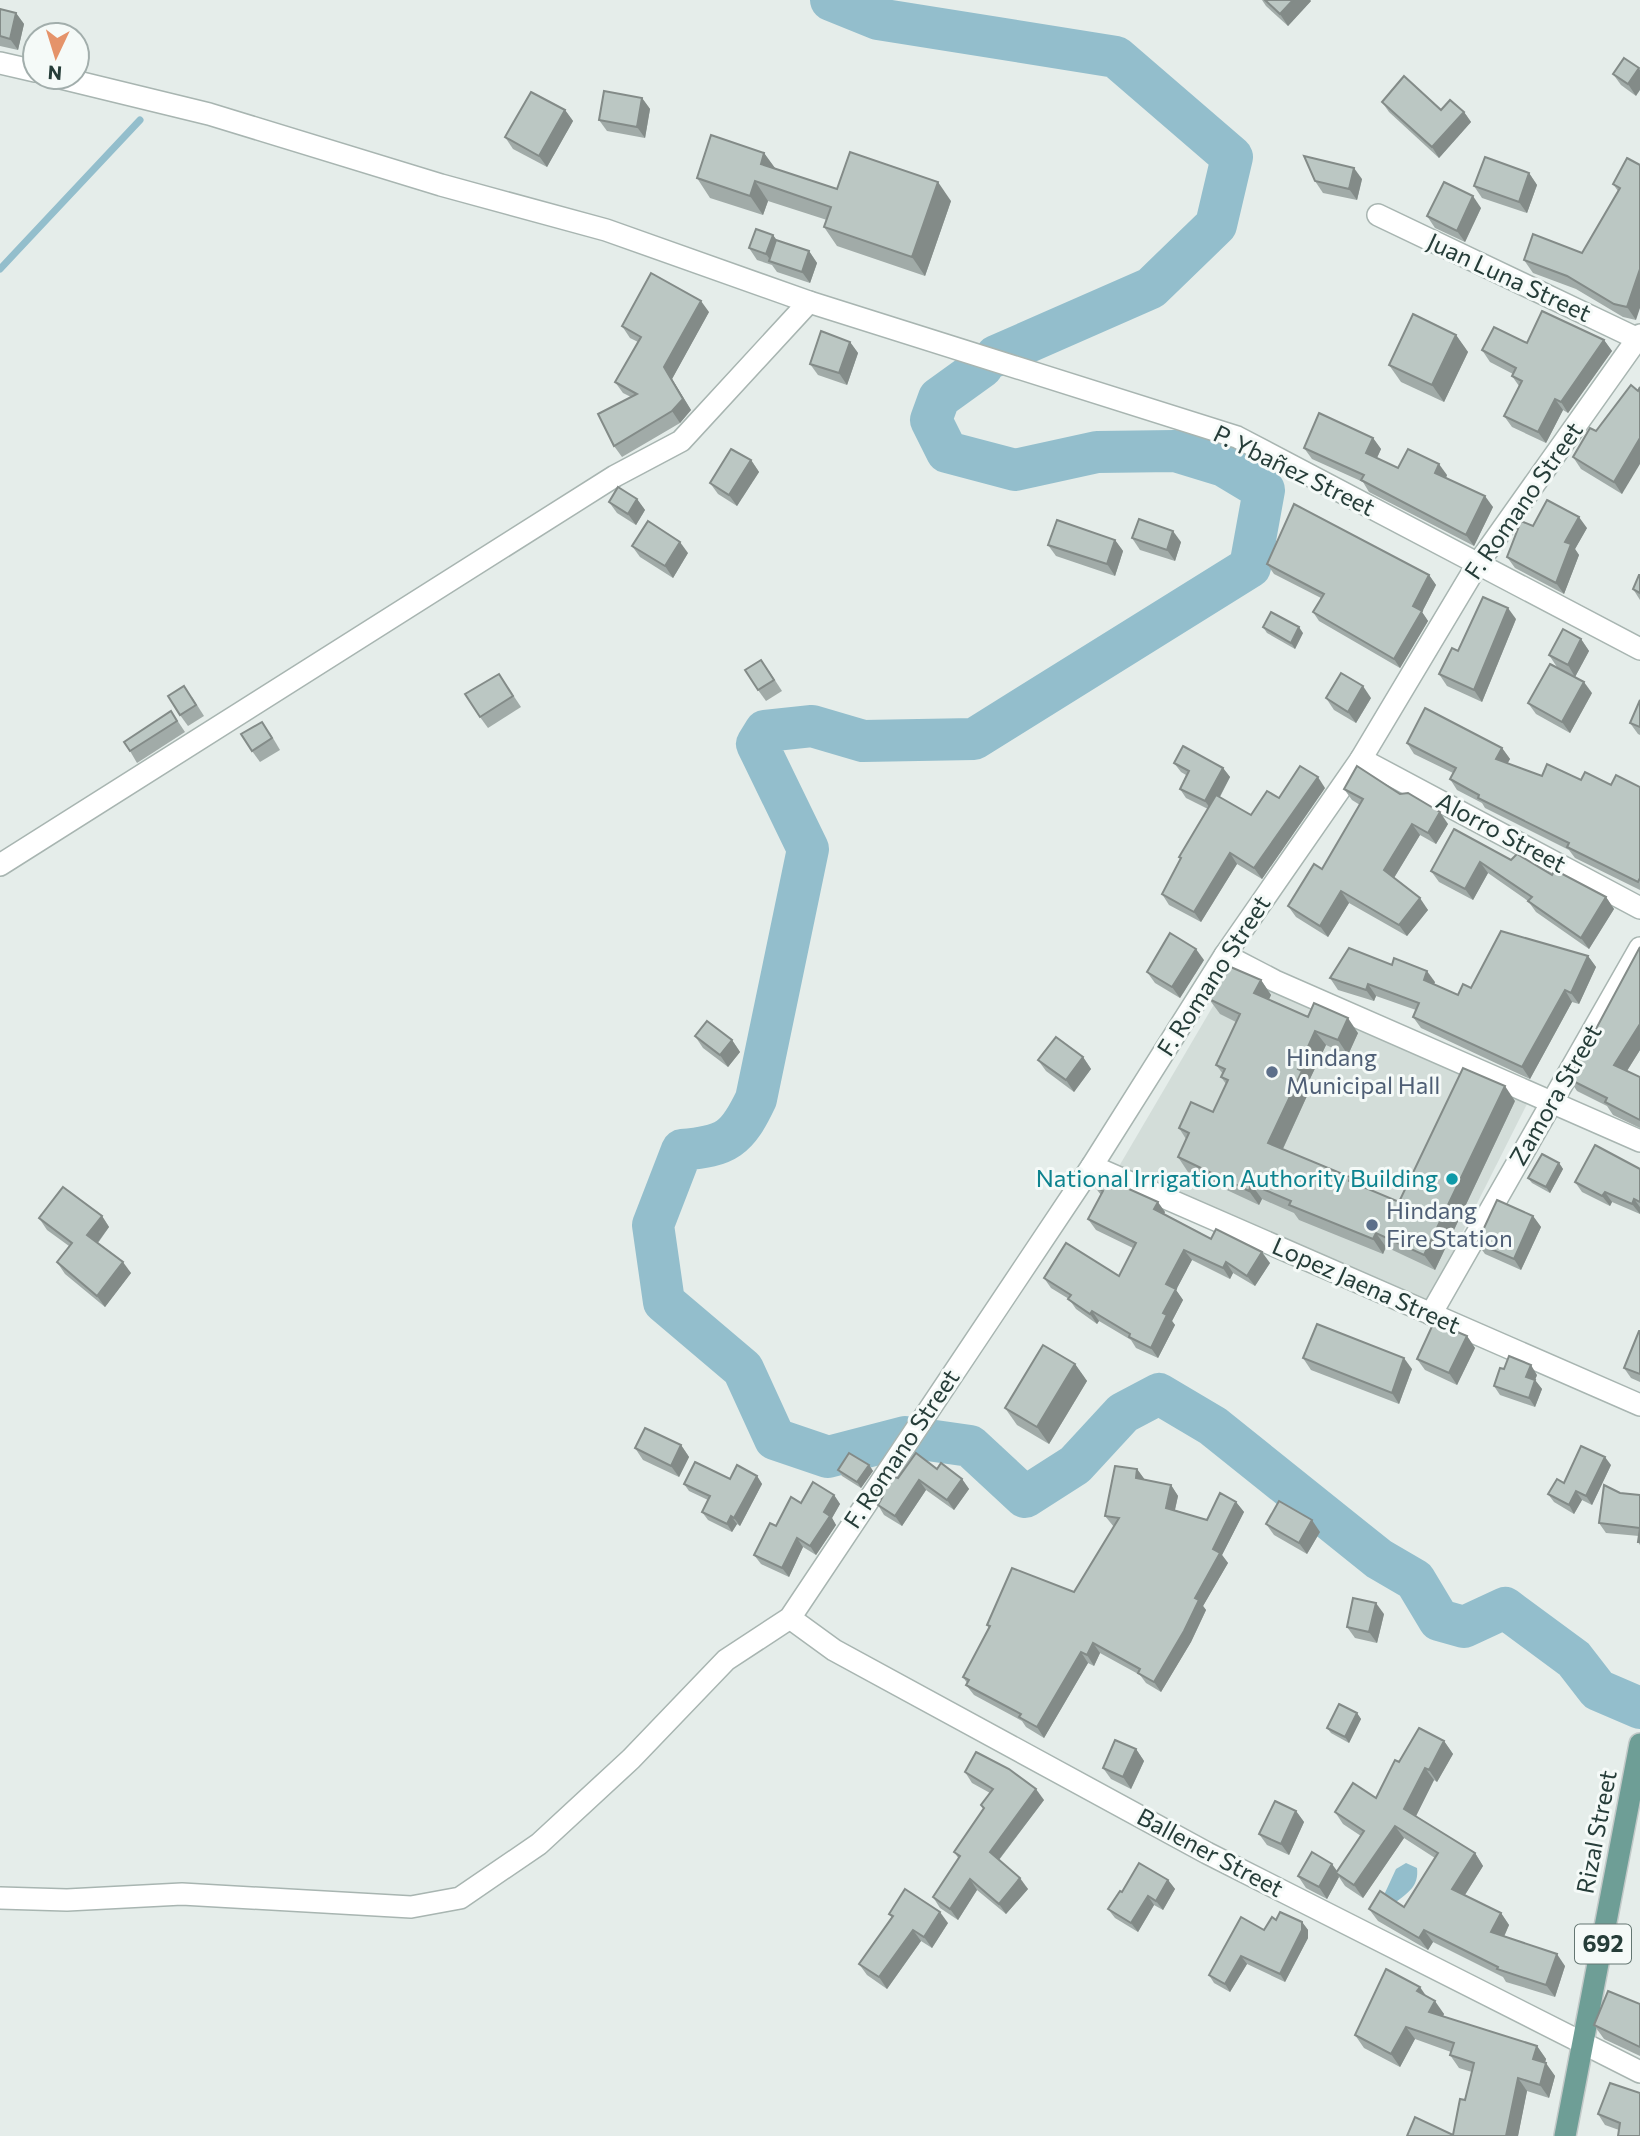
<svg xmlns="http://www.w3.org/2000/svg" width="1640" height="2136" font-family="Commissioner,sans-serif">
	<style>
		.built { fill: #d3ddd9 }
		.water { fill: #93becc }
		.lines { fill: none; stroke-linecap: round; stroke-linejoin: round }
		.stream { stroke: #93becc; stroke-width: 7 }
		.river { stroke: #93becc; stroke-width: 42 }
		.minor-casing { stroke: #a8b5b1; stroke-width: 24 }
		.major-casing { stroke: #c2c9c8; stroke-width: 24 }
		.minor { stroke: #fff; stroke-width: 21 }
		.major { stroke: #6e9e96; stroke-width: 21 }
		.wall { fill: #a1aba8 }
		.shaded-wall { fill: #838b88 }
		.building { fill: #bbc7c3; stroke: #838b88; stroke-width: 2 }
		.service-dot { fill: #5c6f8a; stroke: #f5faf8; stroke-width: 2.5 }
		.culture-dot { fill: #0f9aa8; stroke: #f5faf8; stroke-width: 2.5 }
		.labels { text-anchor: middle; stroke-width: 6; stroke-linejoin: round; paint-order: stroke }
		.shield { fill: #f5faf8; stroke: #647672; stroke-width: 2 }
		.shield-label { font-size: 23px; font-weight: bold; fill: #263d39 }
		.street-label { font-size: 24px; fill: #263d39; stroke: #f5faf8 }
		.service-label { font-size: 24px; fill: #4e5e75; stroke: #f5faf8; text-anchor: start }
		.culture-label { font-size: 24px; fill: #0d838f; stroke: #f5faf8; text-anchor: end }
	</style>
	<rect width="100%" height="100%" fill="#e5edea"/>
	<path class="built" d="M1233 972 1527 1104 1427 1303 1118 1168Z"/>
	<path class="water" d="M1406 1863 1417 1868C1419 1886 1409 1892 1396 1902L1384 1895 1396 1869Z"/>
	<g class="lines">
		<path class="stream" d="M0 269 140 120"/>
		<g class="river">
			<path d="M831 0 878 19 1116 57 1232 157 1216 225 1151 288 996 356"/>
			<path d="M905 1437 828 1457 775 1439 743 1369 664 1302 653 1225 682 1150C727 1146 737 1139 756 1099L808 849 757 744 765 731 812 726 863 741 974 739 1250 567 1264 490 1224 466 1175 451 1097 452 1015 470 947 452 931 420 939 398 982 367"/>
			<path d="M914 1438 970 1446 1025 1497 1075 1465 1123 1413 1159 1394 1213 1426 1379 1559 1415 1580 1439 1620 1464 1627 1505 1608 1574 1659 1598 1690 1640 1708"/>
		</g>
		<defs>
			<g id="minor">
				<path d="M0 63 35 71"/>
				<path d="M57 77 209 114 441 185 606 230 809 302 1237 437 1640 649"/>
				<path d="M1378 215 1640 340"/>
				<path d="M1361 759 1640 908"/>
				<path d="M0 865 615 476 681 441 809 302"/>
				<path d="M1225 955 1275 981 1640 1141"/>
				<path d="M1092 1166 1640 1405"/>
				<path d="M1431 1314 1640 948"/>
				<path d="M790 1618 834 1650 1207 1853 1640 2072"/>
				<path d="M0 1898 67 1900 182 1894 411 1907 460 1898 539 1844 631 1759 726 1660 790 1618 1092 1166 1225 955 1361 759 1477 565 1640 335"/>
			</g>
			<path id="major" d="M1565 2136 1640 1744"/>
		</defs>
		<use href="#minor" class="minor-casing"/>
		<use href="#major" class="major-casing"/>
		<use href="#minor" class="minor"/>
		<use href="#major" class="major"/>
	</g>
	<g class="wall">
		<path d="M1262 0H1310L1311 1 1288 26 1266 6Z"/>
		<path d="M0 9 16 13 24 24 18 50 0 46Z"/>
		<path d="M1624 58 1636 96 1621 85 1613 74Z"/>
		<path d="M642 98 650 109 645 138 607 131 599 120Z"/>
		<path d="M1382 102 1464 112 1471 122 1439 158 1389 112Z"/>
		<path d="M565 110 573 121 547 167 513 149 505 137Z"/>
		<path d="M764 153 775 169 837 189 951 201 925 276 837 246 824 227 827 220 768 201 763 215 710 198 697 178Z"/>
		<path d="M1627 158 1636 320 1623 317 1576 289 1533 273 1524 260 1582 253 1618 191 1613 184Z"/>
		<path d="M1529 173 1537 185 1527 213 1482 198 1474 186Z"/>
		<path d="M1362 179 1357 200 1323 193 1315 181Z"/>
		<path d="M1481 208 1465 242 1435 228 1427 216Z"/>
		<path d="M773 235 776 240 809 251 817 263 810 283 777 272 772 265 757 260 749 248Z"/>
		<path d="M709 312 672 379 691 410 680 423 622 457 614 446 631 397 623 393 615 382 638 342 630 338 622 326Z"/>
		<path d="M1456 335 1468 352 1444 402 1401 382 1389 365Z"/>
		<path d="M1604 340 1612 351 1568 413 1563 410 1546 443 1512 427 1504 416 1519 386 1512 376 1513 374 1490 362 1482 350 1527 343Z"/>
		<path d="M850 342 858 353 847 385 818 375 810 364Z"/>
		<path d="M1638 391 1622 494 1581 469 1573 457 1596 431Z"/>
		<path d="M1373 438 1381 449 1377 458 1398 468 1447 475 1446 478 1493 507 1474 546 1369 492 1363 482 1312 459 1304 448Z"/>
		<path d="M751 460 759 472 737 506 718 494 710 483Z"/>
		<path d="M637 499 645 510 636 525 617 513 609 502Z"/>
		<path d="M1533 526 1587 528 1575 549 1579 555 1564 594 1515 568 1507 557Z"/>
		<path d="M1132 538 1181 542 1175 561 1140 550Z"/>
		<path d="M1115 540 1123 551 1115 576 1056 556 1048 545Z"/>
		<path d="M632 546 688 553 673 578 640 557Z"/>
		<path d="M1267 564 1429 575 1436 585 1422 612 1428 621 1400 668 1319 621 1313 612 1321 598 1274 574Z"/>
		<path d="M1640 575V600L1633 589Z"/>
		<path d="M1516 619 1482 702 1447 686 1439 674 1458 651Z"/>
		<path d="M1263 627 1303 633 1295 649 1267 633Z"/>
		<path d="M1581 639 1589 651 1575 677 1557 667 1549 655Z"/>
		<path d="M769 671 782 691 766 701 758 690Z"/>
		<path d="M499 674 521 707 488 728 480 717Z"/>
		<path d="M1592 693 1570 733 1536 714 1528 703Z"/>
		<path d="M192 697 204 716 188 726 180 715Z"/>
		<path d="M1326 698H1371L1356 723 1334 710Z"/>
		<path d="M1640 700V735L1638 734 1630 723Z"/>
		<path d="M171 711 185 732 137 763 130 751Z"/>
		<path d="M270 733 280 750 260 762 252 751Z"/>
		<path d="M1407 743 1502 748 1510 759 1507 763 1542 776 1640 787V890L1575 858 1569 850 1485 808 1482 803 1457 790 1450 779 1453 773 1414 754Z"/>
		<path d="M1174 763 1223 768 1230 777 1220 797 1251 815 1279 798 1325 788 1262 879 1237 864 1201 922 1169 905 1162 894 1181 860 1179 857 1208 809 1186 798 1180 789 1186 775 1181 772Z"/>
		<path d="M1344 789 1400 794 1448 824 1436 844 1420 835 1394 878 1428 910 1407 936 1349 903 1328 937 1296 917 1288 906 1322 869 1360 805 1352 800Z"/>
		<path d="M1454 829 1511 860 1552 875 1606 897 1614 909 1589 949 1536 912 1528 901 1488 873 1473 900 1439 882 1431 871Z"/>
		<path d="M1640 947V1050L1627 1071 1640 1077V1128L1613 1115 1607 1106 1577 1091 1569 1079Z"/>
		<path d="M1588 956 1596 967 1579 1004 1572 1002 1530 1079 1421 1028 1413 1017 1416 1010 1376 996 1374 1001 1338 990 1330 978 1435 982 1434 984 1458 995 1471 988Z"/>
		<path d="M1204 960 1180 998 1155 983 1147 972Z"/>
		<path d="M1261 980 1271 995 1269 999 1308 1017 1358 1033 1348 1055 1326 1045 1309 1081 1312 1085 1283 1149 1350 1177 1354 1183 1399 1202 1515 1101 1435 1270 1386 1247 1383 1254 1299 1220 1294 1213 1262 1199 1259 1205 1188 1172 1178 1157 1186 1139 1179 1128 1213 1112 1226 1084 1221 1077 1223 1074 1216 1065 1236 1022 1220 1014 1209 999Z"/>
		<path d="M695 1036 732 1040 740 1052 728 1067 703 1048Z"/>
		<path d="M1083 1057 1091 1069 1074 1092 1046 1071 1038 1060Z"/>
		<path d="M1559 1163 1563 1169 1550 1193 1532 1183 1528 1178Z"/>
		<path d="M1640 1169V1214L1612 1202 1610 1206 1582 1192 1575 1182Z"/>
		<path d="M1094 1186 1165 1212 1164 1214 1211 1239 1270 1263 1255 1286 1233 1273 1230 1279 1192 1260 1176 1290 1183 1300 1172 1321 1175 1325 1158 1358 1136 1348 1131 1340 1099 1321 1097 1324 1076 1309 1069 1299 1051 1288 1044 1278 1119 1276 1133 1248 1096 1230 1088 1219 1101 1195Z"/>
		<path d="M102 1216 109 1227 98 1243 131 1273 105 1307 65 1274 57 1262 69 1246 47 1230 39 1218Z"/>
		<path d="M1533 1216 1541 1227 1521 1270 1485 1254 1477 1243Z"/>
		<path d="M1640 1331V1382L1631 1378 1624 1368Z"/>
		<path d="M1467 1336 1475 1348 1457 1385 1425 1370 1417 1359Z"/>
		<path d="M1303 1358 1412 1369 1399 1404 1311 1370Z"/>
		<path d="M1075 1364 1087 1381 1049 1444 1017 1425 1005 1408Z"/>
		<path d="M1537 1375 1535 1380 1542 1389 1535 1407 1500 1395 1494 1386Z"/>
		<path d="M681 1445 689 1457 679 1477 643 1460 635 1448Z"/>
		<path d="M869 1465 873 1471 861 1488 842 1476 838 1470Z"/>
		<path d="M1611 1465 1592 1505 1582 1500 1574 1514 1554 1502 1548 1494Z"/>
		<path d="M937 1469 962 1479 969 1489 954 1510 926 1490 902 1526 884 1515 878 1505 881 1499 876 1492 898 1478Z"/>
		<path d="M1137 1469 1145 1480 1171 1485 1178 1496 1175 1510 1207 1520 1236 1502 1244 1512 1222 1555 1228 1563 1203 1606 1206 1610 1191 1642 1161 1692 1146 1683 1140 1675 1100 1653 1094 1666 1088 1663 1044 1738 1026 1727 1022 1721 974 1695 966 1685 967 1683 963 1677 989 1628 987 1625 1074 1592 1114 1527 1105 1516Z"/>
		<path d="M757 1476 762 1484 740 1526 737 1524 732 1532 708 1520 702 1512 708 1500 689 1491 684 1484Z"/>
		<path d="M1620 1493 1640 1495V1545L1638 1542 1639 1536 1606 1533 1599 1523Z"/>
		<path d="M834 1495 840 1504 832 1518 836 1525 816 1555 803 1547 789 1577 761 1564 754 1555 776 1526 801 1503Z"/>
		<path d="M1266 1524 1320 1532 1307 1554 1274 1535Z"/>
		<path d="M1384 1614 1377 1643 1355 1638 1347 1627Z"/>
		<path d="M1357 1713 1361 1719 1349 1743 1331 1733 1327 1728Z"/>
		<path d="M1444 1741 1453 1754 1437 1782 1434 1780 1416 1816 1475 1853 1483 1866 1465 1895 1501 1913 1509 1925 1504 1937 1565 1966 1555 1997 1506 1982 1503 1977 1433 1942 1428 1950 1378 1921 1369 1909 1404 1907 1435 1858 1404 1838 1363 1898 1345 1886 1339 1877 1327 1899 1306 1888 1298 1876 1337 1871 1361 1836 1343 1824 1335 1812 1376 1798 1399 1762Z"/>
		<path d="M1136 1749 1144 1761 1131 1789 1111 1779 1103 1768Z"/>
		<path d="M965 1772 1044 1800 999 1860 1028 1889 1006 1914 977 1890 958 1920 940 1908 933 1897 959 1859 954 1852 984 1809 981 1805 990 1793 972 1783Z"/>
		<path d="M1296 1811 1304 1822 1289 1855 1267 1845 1259 1834Z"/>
		<path d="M1168 1880 1175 1889 1163 1910 1154 1905 1138 1932 1115 1918 1108 1909 1122 1892Z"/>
		<path d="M889 1914 948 1923 932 1948 921 1941 887 1989 867 1975 859 1964 892 1918Z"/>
		<path d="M1276 1920 1302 1922 1308 1930V1938L1285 1982 1247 1964 1230 1992 1214 1983 1209 1975Z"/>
		<path d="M1427 1996 1444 2014 1443 2017 1537 2046 1546 2059 1545 2063 1555 2076 1549 2098 1527 2091 1518 2136H1407L1453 2135 1465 2100 1472 2072 1459 2068 1450 2055 1451 2052 1415 2039 1400 2067 1364 2048 1355 2035Z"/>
		<path d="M1640 2004V2056L1604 2039 1594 2025Z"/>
		<path d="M1640 2093 1619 2130 1605 2125 1598 2114Z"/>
	</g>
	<g class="shaded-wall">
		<path d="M1293 0H1310L1311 1 1288 26 1280 14Z"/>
		<path d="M16 13 24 24 18 50 10 39Z"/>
		<path d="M1639 68 1640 70V90L1636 96 1628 84Z"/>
		<path d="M642 98 650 109 645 138 637 127Z"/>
		<path d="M565 110 573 121 547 167 539 156Z"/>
		<path d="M1464 112 1471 122 1439 158 1432 147Z"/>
		<path d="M764 153 778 172 761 164Z"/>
		<path d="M1354 168 1362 179 1357 200 1349 189Z"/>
		<path d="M1529 173 1537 185 1527 213 1519 202Z"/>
		<path d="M755 181 768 201 763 215 750 196Z"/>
		<path d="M938 182 951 201 925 276 912 257Z"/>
		<path d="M1473 196 1481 208 1465 242 1457 231Z"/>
		<path d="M773 235 781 246 771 261 766 254Z"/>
		<path d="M809 251 817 263 810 283 802 272Z"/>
		<path d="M1640 269V308L1636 320 1627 307Z"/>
		<path d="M701 301 709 312 672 379 691 410 680 423 672 411 664 367Z"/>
		<path d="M1456 335 1468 352 1444 402 1432 385Z"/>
		<path d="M1604 340 1612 351 1568 413 1561 402Z"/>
		<path d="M850 342 858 353 847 385 839 373Z"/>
		<path d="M1555 399 1563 410 1546 443 1538 432Z"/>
		<path d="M1373 438 1381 449 1374 464 1366 453Z"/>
		<path d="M1640 438V464L1622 494 1614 482Z"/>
		<path d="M751 460 759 472 737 506 729 495Z"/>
		<path d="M1439 464 1447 475 1443 484 1435 473Z"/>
		<path d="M1485 496 1493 507 1474 546 1466 535Z"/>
		<path d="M637 499 645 510 636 525 628 514Z"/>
		<path d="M1579 517 1587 528 1575 549 1579 555 1564 594 1556 583 1565 542Z"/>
		<path d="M1173 531 1181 542 1175 561 1167 550Z"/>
		<path d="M1115 540 1123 551 1115 576 1107 564Z"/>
		<path d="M680 542 688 553 673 578 665 566Z"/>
		<path d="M1429 575 1436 585 1422 612 1428 621 1400 668 1394 659 1413 606Z"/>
		<path d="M1508 608 1516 619 1482 702 1474 690Z"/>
		<path d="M1299 627 1303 633 1295 649 1291 643Z"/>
		<path d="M1581 639 1589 651 1575 677 1568 665Z"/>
		<path d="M1584 682 1592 693 1570 733 1562 722Z"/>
		<path d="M1363 686 1371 698 1356 723 1348 712Z"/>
		<path d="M1502 748 1510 759 1504 770 1496 759Z"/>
		<path d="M1223 768 1230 777 1212 811 1205 801Z"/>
		<path d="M1318 777 1325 788 1262 879 1254 868Z"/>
		<path d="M1440 812 1448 824 1436 844 1428 833Z"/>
		<path d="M1412 824 1420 835 1392 881 1384 870Z"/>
		<path d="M1230 853 1237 864 1201 922 1194 912Z"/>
		<path d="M1480 862 1488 873 1473 900 1465 889Z"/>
		<path d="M1341 891 1349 903 1328 937 1320 926Z"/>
		<path d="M1606 897 1614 909 1589 949 1581 938Z"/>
		<path d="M1420 898 1428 910 1407 936 1399 925Z"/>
		<path d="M1196 949 1204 960 1180 998 1172 987Z"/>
		<path d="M1588 956 1596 967 1579 1004 1571 993Z"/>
		<path d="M1427 971 1435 982 1431 991 1424 980Z"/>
		<path d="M1261 980 1271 995 1265 1008 1254 993Z"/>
		<path d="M1368 984 1376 996 1374 1001 1366 990Z"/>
		<path d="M1565 990 1572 1002 1530 1079 1522 1067Z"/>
		<path d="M1348 1018 1358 1033 1348 1055 1338 1040Z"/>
		<path d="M1640 1024V1050L1623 1077 1614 1065Z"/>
		<path d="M1315 1031 1326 1045 1309 1081 1312 1085 1279 1157 1268 1143 1298 1069Z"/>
		<path d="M732 1040 740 1052 728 1067 720 1055Z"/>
		<path d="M1083 1057 1091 1069 1074 1092 1066 1080Z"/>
		<path d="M1505 1086 1515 1101 1435 1270 1424 1255Z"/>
		<path d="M1559 1163 1563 1169 1550 1193 1546 1187Z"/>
		<path d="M1251 1184 1262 1199 1259 1205 1249 1191Z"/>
		<path d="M1605 1192 1612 1202 1610 1206 1602 1196Z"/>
		<path d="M1634 1199 1640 1207V1214L1632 1204Z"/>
		<path d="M1158 1202 1165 1212 1161 1219 1154 1209Z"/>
		<path d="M102 1216 109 1227 95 1246 87 1235Z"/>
		<path d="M1533 1216 1541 1227 1521 1270 1514 1259Z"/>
		<path d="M1376 1233 1386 1247 1383 1254 1373 1239Z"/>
		<path d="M1184 1250 1192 1260 1176 1290 1183 1300 1172 1321 1175 1325 1158 1358 1151 1348 1163 1313 1166 1284Z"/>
		<path d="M1262 1252 1270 1263 1255 1286 1247 1276Z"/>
		<path d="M123 1262 131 1273 105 1307 97 1296Z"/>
		<path d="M1226 1262 1233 1273 1230 1279 1223 1268Z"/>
		<path d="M1092 1311 1099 1321 1097 1324 1090 1314Z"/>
		<path d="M1467 1336 1475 1348 1457 1385 1449 1373Z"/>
		<path d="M1404 1358 1412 1369 1399 1404 1392 1393Z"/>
		<path d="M1075 1364 1087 1381 1049 1444 1037 1427Z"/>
		<path d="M1531 1365 1537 1375 1535 1380 1542 1389 1535 1407 1529 1398 1526 1377Z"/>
		<path d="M681 1445 689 1457 679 1477 671 1466Z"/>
		<path d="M1605 1457 1611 1465 1592 1505 1586 1496Z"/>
		<path d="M869 1465 873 1471 861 1488 857 1482Z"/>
		<path d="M1137 1469 1145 1480 1136 1478Z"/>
		<path d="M757 1476 762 1484 740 1526 734 1518Z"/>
		<path d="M962 1479 969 1489 954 1510 947 1500Z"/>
		<path d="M919 1480 926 1490 902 1526 895 1516Z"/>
		<path d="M1171 1485 1178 1496 1173 1518 1166 1508Z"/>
		<path d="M1576 1491 1582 1500 1574 1514 1569 1505Z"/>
		<path d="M834 1495 840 1504 832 1518 836 1525 816 1555 810 1546 824 1512Z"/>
		<path d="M1236 1502 1244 1512 1222 1555 1228 1563 1203 1606 1206 1610 1191 1642 1161 1692 1154 1682 1195 1598 1213 1549Z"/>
		<path d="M731 1516 737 1524 732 1532 727 1524Z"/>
		<path d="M1312 1520 1320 1532 1307 1554 1299 1543Z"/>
		<path d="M797 1538 803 1547 789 1577 782 1568Z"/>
		<path d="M1376 1603 1384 1614 1377 1643 1369 1632Z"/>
		<path d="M1093 1643 1100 1653 1094 1666 1087 1655Z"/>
		<path d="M1081 1652 1088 1663 1044 1738 1037 1727Z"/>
		<path d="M1357 1713 1361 1719 1349 1743 1345 1737Z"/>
		<path d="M1444 1741 1453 1754 1437 1782 1429 1770Z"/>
		<path d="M1136 1749 1144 1761 1131 1789 1123 1777Z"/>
		<path d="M1425 1768 1434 1780 1413 1822 1404 1809Z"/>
		<path d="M1036 1789 1044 1800 997 1862 990 1852Z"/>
		<path d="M1296 1811 1304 1822 1289 1855 1281 1844Z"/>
		<path d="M1395 1826 1404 1838 1363 1898 1354 1885Z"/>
		<path d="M1475 1853 1483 1866 1461 1901 1452 1889Z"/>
		<path d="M1332 1864 1340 1875 1336 1873 1339 1877 1327 1899 1319 1887Z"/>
		<path d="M1020 1878 1028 1889 1006 1914 999 1904Z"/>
		<path d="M970 1879 977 1890 958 1920 950 1909Z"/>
		<path d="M1168 1880 1175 1889 1163 1910 1156 1901Z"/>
		<path d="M1148 1896 1154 1905 1138 1932 1131 1923Z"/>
		<path d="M940 1912 948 1923 932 1948 924 1937Z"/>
		<path d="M1501 1913 1509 1925 1500 1945 1491 1932Z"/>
		<path d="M1302 1922 1308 1930V1938L1285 1982 1280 1974Z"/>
		<path d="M913 1930 921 1941 887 1989 879 1977Z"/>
		<path d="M1424 1930 1433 1942 1428 1950 1419 1938Z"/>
		<path d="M1557 1954 1565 1966 1555 1997 1546 1985Z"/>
		<path d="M1241 1956 1247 1964 1230 1992 1225 1984Z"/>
		<path d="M1420 1987 1429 2000 1417 1991Z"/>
		<path d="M1435 2001 1444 2014 1438 2025 1429 2012Z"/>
		<path d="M1406 2027 1415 2039 1400 2067 1391 2054Z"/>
		<path d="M1537 2046 1546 2059 1542 2072 1533 2059Z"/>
		<path d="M1546 2063 1555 2076 1549 2098 1540 2085Z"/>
		<path d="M1518 2078 1527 2091 1518 2136H1506Z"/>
	</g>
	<g class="building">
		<path d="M1265 0H1293L1280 14Z"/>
		<path d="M0 9 16 13 10 39 0 36Z"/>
		<path d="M1624 58 1639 68 1628 84 1613 74Z"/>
		<path d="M1404 76 1441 110 1450 100 1464 112 1432 147 1382 102Z"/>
		<path d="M604 91 642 98 637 127 599 120Z"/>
		<path d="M531 92 565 110 539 156 505 137Z"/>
		<path d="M711 135 764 153 761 164 837 189 850 152 938 182 912 257 824 227 831 207 755 181 750 196 697 178Z"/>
		<path d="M1304 156 1354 168 1349 189 1315 181Z"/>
		<path d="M1485 157 1529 173 1519 202 1474 186Z"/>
		<path d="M1627 158 1640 165V269L1627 307 1614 304 1567 276 1524 260 1533 234 1582 253 1620 188 1613 184Z"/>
		<path d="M1444 182 1473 196 1457 231 1427 216Z"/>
		<path d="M756 229 773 235 766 254 749 248Z"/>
		<path d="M776 240 809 251 802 272 769 261Z"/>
		<path d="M651 273 701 301 664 367 683 399 672 411 614 446 598 414 637 394 615 382 641 337 622 326Z"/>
		<path d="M1542 311 1604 340 1561 402 1555 399 1538 432 1504 416 1522 381 1512 376 1516 368 1482 350 1494 327 1527 343Z"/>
		<path d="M1413 314 1456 335 1432 385 1389 365Z"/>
		<path d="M821 331 850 342 839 373 810 364Z"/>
		<path d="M1631 385 1638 391 1640 387V438L1614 482 1573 457 1590 428 1596 431Z"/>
		<path d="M1319 413 1373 438 1366 453 1398 468 1408 449 1439 464 1435 473 1485 496 1466 535 1361 480 1364 475 1304 448Z"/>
		<path d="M731 449 751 460 729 495 710 483Z"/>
		<path d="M618 487 637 499 628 514 609 502Z"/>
		<path d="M1547 500 1579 517 1565 542 1571 544 1556 583 1507 557 1521 521 1533 526Z"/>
		<path d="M1294 504 1429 575 1413 606 1422 611 1394 659 1313 612 1324 594 1267 564Z"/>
		<path d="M1139 519 1173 531 1167 550 1132 538Z"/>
		<path d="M1057 520 1115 540 1107 564 1048 545Z"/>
		<path d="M648 521 680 542 665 566 632 546Z"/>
		<path d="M1639 575H1640V593L1633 589Z"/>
		<path d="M1483 597 1508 608 1474 690 1439 674 1452 648 1458 651Z"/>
		<path d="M1271 612 1299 627 1291 643 1263 627Z"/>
		<path d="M1563 629 1581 639 1568 665 1549 655Z"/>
		<path d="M761 660 774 680 758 690 745 670Z"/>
		<path d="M1550 664 1584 682 1562 722 1528 703Z"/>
		<path d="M1341 673 1363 686 1348 712 1326 698Z"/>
		<path d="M499 674 513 696 480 717 465 694Z"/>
		<path d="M184 686 196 705 180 715 168 696Z"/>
		<path d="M1640 700V727L1630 723Z"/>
		<path d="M1425 708 1502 748 1496 759 1542 776 1547 764 1581 780 1585 772 1611 785 1616 775 1640 787V878L1638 882 1567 847 1569 843 1478 798 1479 795 1450 779 1456 768 1407 743Z"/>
		<path d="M171 711 177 721 130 751 124 742Z"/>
		<path d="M262 722 272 738 252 751 241 734Z"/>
		<path d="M1183 746 1223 768 1205 801 1180 789 1189 771 1174 763Z"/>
		<path d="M1300 766 1318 777 1254 868 1230 853 1194 912 1162 894 1181 858 1179 857 1216 795 1251 815 1267 791 1279 798Z"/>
		<path d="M1357 766 1400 794 1408 793 1440 812 1428 833 1412 824 1384 870 1420 898 1399 925 1341 891 1320 926 1288 906 1314 864 1322 869 1363 799 1344 789Z"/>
		<path d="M1454 829 1511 860 1517 854 1552 875 1555 870 1606 897 1581 938 1528 901 1532 897 1480 862 1465 889 1431 871Z"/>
		<path d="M1501 931 1588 956 1571 993 1565 990 1522 1067 1413 1017 1419 1003 1368 984 1366 990 1330 978 1349 948 1392 965 1394 958 1427 971 1424 980 1458 995 1463 984 1471 988Z"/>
		<path d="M1170 933 1196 949 1172 987 1147 972Z"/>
		<path d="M1640 947V1024L1614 1065 1640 1077V1120L1605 1102 1607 1098 1569 1079Z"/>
		<path d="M1226 965 1261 980 1254 993 1308 1017 1314 1003 1348 1018 1338 1040 1315 1031 1298 1069 1302 1071 1268 1143 1350 1177 1349 1181 1399 1202 1463 1068 1505 1086 1424 1255 1376 1233 1373 1239 1289 1205 1291 1201 1251 1184 1249 1191 1178 1157 1189 1133 1179 1128 1191 1102 1213 1112 1228 1080 1221 1077 1225 1069 1216 1065 1240 1014 1209 999Z"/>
		<path d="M707 1021 732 1040 720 1055 695 1036Z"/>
		<path d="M1056 1037 1083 1057 1066 1080 1038 1060Z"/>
		<path d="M1595 1145 1640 1169V1202L1634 1199 1632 1204 1605 1192 1602 1196 1575 1182Z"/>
		<path d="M1542 1154 1559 1163 1546 1187 1528 1178Z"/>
		<path d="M1100 1176 1158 1202 1154 1209 1211 1239 1216 1229 1262 1252 1247 1276 1226 1262 1223 1268 1184 1250 1166 1284 1176 1289 1163 1313 1167 1315 1151 1348 1129 1337 1130 1334 1092 1311 1090 1314 1068 1299 1071 1295 1044 1278 1066 1243 1119 1276 1136 1243 1088 1219 1103 1191 1094 1186Z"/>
		<path d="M63 1187 102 1216 87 1235 123 1262 97 1296 57 1262 72 1243 39 1218Z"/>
		<path d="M1497 1200 1533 1216 1514 1259 1477 1243Z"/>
		<path d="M1434 1322 1467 1336 1449 1373 1417 1359Z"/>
		<path d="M1317 1324 1404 1358 1392 1393 1303 1358Z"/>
		<path d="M1639 1331H1640V1374L1624 1368Z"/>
		<path d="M1043 1345 1075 1364 1037 1427 1005 1408Z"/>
		<path d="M1509 1356 1531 1365 1526 1377 1535 1380 1529 1398 1494 1386 1500 1368 1504 1369Z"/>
		<path d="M645 1428 681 1445 671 1466 635 1448Z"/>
		<path d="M1581 1446 1605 1457 1586 1496 1576 1491 1569 1505 1548 1494 1557 1479 1564 1483Z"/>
		<path d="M849 1453 869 1465 857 1482 838 1470Z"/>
		<path d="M916 1453 937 1469 941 1463 962 1479 947 1500 919 1480 895 1516 878 1505 883 1496 876 1492 888 1475 898 1478Z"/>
		<path d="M695 1462 730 1479 737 1465 757 1476 734 1518 731 1516 727 1524 702 1512 710 1496 684 1484Z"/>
		<path d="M1115 1466 1137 1469 1136 1478 1171 1485 1166 1508 1207 1520 1220 1493 1236 1502 1213 1549 1220 1553 1195 1598 1199 1600 1184 1631 1154 1682 1138 1673 1140 1669 1093 1643 1087 1655 1081 1652 1037 1727 1019 1717 1021 1714 966 1685 969 1680 963 1677 990 1626 987 1625 1012 1568 1074 1592 1119 1518 1105 1516Z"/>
		<path d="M813 1482 834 1495 824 1512 830 1516 810 1546 797 1538 782 1568 754 1555 770 1523 776 1526 791 1497 801 1503Z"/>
		<path d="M1604 1485 1620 1493 1640 1495V1542H1638L1640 1528 1599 1523Z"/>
		<path d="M1279 1501 1312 1520 1299 1543 1266 1524Z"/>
		<path d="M1353 1598 1376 1603 1369 1632 1347 1627Z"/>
		<path d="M1339 1704 1357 1713 1345 1737 1327 1728Z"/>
		<path d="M1419 1728 1444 1741 1429 1770 1425 1768 1404 1809 1475 1853 1452 1889 1501 1913 1491 1932 1557 1954 1546 1985 1497 1969 1498 1967 1424 1930 1419 1938 1369 1909 1380 1891 1404 1907 1438 1853 1395 1826 1354 1885 1336 1873 1364 1831 1335 1812 1353 1783 1376 1798 1395 1760 1399 1762Z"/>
		<path d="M1115 1740 1136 1749 1123 1777 1103 1768Z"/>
		<path d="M976 1752 1009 1769 1036 1789 990 1852 1020 1878 999 1904 970 1879 950 1909 933 1897 960 1856 954 1852 984 1808 981 1805 993 1789 965 1772Z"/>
		<path d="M1275 1801 1296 1811 1281 1844 1259 1834Z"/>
		<path d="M1312 1852 1332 1864 1319 1887 1298 1876Z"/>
		<path d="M1139 1863 1168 1880 1156 1901 1148 1896 1131 1923 1108 1909 1120 1891 1122 1892Z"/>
		<path d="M905 1889 940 1912 924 1937 913 1930 879 1977 859 1964 893 1916 889 1914Z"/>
		<path d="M1280 1912 1302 1922V1930L1280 1974 1241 1956 1225 1984 1209 1975 1241 1917 1264 1930 1272 1917 1276 1920Z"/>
		<path d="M1386 1969 1420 1987 1417 1991 1435 2001 1429 2012 1537 2046 1533 2059 1546 2063 1540 2085 1518 2078 1506 2136H1407L1415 2117 1453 2135 1460 2099 1465 2100 1474 2063 1450 2055 1454 2043 1406 2027 1391 2054 1355 2035Z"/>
		<path d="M1608 1991 1640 2004V2047L1594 2025Z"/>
		<path d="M1610 2083 1640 2093V2136H1618L1620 2123 1598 2114Z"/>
	</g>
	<g class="service-dot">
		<circle cx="1272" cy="1072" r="7"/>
		<circle cx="1372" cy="1225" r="7"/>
	</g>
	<circle class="culture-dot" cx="1452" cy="1179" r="7"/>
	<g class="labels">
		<rect class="shield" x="1575" y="1924.5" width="56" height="39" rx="5"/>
		<g class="shield-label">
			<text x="1603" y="1952">692</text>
		</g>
		<g class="street-label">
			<text transform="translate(1509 278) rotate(25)" y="8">Juan Luna Street</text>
			<text transform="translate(1294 471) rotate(26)" y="8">P. Ybañez Street</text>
			<text transform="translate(1524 501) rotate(-55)" y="8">F. Romano Street</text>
			<text transform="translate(1501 833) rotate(28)" y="8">Alorro Street</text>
			<text transform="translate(1214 976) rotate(-57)" y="8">F. Romano Street</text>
			<text transform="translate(1556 1095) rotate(-60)" y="8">Zamora Street</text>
			<text transform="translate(1366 1286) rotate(24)" y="8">Lopez Jaena Street</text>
			<text transform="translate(902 1449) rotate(-56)" y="8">F. Romano Street</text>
			<text transform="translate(1597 1832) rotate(-79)" y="8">Rizal Street</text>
			<text transform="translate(1210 1853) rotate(28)" y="8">Ballener Street</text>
		</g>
		<g class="service-label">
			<text x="1286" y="1066">Hindang<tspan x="1286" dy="28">Municipal Hall</tspan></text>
			<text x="1386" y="1219">Hindang<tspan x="1386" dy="28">Fire Station</tspan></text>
		</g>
		<g class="culture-label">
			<text x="1438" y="1187">National Irrigation Authority Building</text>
		</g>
	</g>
	<g transform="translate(56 56) rotate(184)"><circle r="33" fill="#f5faf8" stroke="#a2aeac" stroke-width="2"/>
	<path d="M0-5L12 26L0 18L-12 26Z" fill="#e5936a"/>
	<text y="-10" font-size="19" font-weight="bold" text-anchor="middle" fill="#263d39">N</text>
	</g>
</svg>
